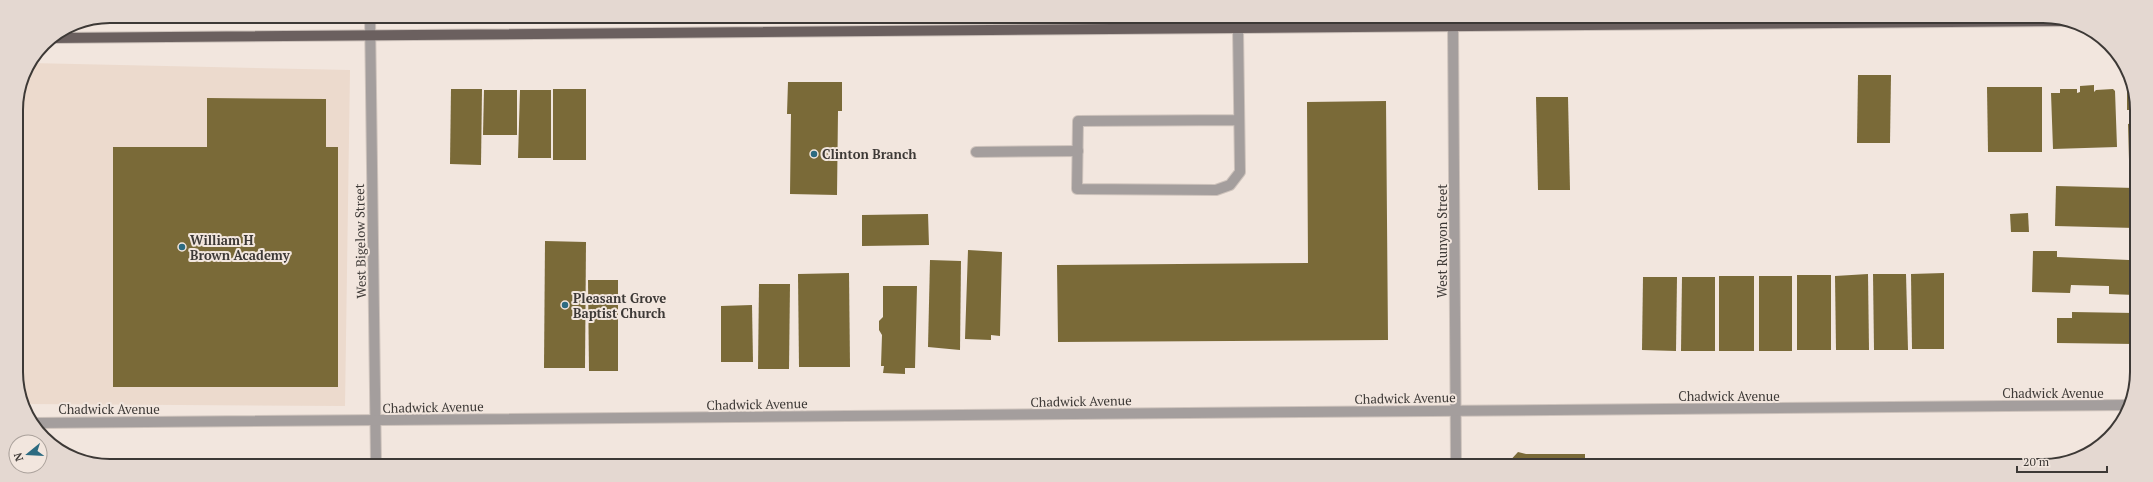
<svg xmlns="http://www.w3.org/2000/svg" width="2153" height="482" font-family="'PT Serif',serif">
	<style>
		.built { fill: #ecdacd }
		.building { fill: #7a6a38 }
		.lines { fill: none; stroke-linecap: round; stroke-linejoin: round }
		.minor-casing { stroke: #cec3bc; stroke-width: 12 }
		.major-casing { stroke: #cec3bc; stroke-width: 12 }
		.minor { stroke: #a49e9d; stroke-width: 10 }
		.major { stroke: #6b605f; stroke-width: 10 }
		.poi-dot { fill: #2d6b81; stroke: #f2e6de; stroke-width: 1.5 }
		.labels { text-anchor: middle; stroke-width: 4; stroke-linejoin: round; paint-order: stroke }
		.poi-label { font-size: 13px; font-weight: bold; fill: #3d3936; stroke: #f2e6de; text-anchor: start }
		.street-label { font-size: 13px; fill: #3d3936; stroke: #f2e6de }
		.rim { fill: none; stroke: #3d3936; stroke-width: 2 }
	</style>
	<rect width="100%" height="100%" fill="#f2e6de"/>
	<path class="built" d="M30 63 350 70 345 406 25 404 18 390 16 104 23 74Z"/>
	<g class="building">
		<path d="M1858 75H1891L1890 143H1857Z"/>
		<path d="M2127 76 2135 92V160H2129L2128 124 2133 123 2132 110H2127Z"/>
		<path d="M788 82H842V111H838L837 195 790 194 791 114H787Z"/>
		<path d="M2094 85V92L2096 90 2113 89 2115 91 2117 147 2053 149 2051 93H2060V89H2077V93L2080 92V86Z"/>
		<path d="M1987 87H2042V152H1988Z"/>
		<path d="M451 89H482L481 165 450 164Z"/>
		<rect x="553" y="89" width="33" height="71"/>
		<path d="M484 90H517V135H483Z"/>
		<path d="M520 90H551V158H518Z"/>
		<path d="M1536 97H1568L1570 190H1538Z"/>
		<path d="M207 98 326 99V147H338V387H113V147H207Z"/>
		<path d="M1386 101 1388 340 1058 342 1057 265 1308 263 1307 102Z"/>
		<path d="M2056 186 2135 188V228L2055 226Z"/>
		<path d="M2028 213 2029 232H2011L2010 214Z"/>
		<path d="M928 214 929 245 862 246V215Z"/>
		<path d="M545 241 586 242 585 368H544Z"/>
		<path d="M968 250 1002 252 1000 336 991 335V340L965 339Z"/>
		<path d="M2033 251H2057V257L2129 260V251L2135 252V295L2109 294V286L2071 285 2070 293 2032 292Z"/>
		<path d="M930 260 961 261 960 350 928 347Z"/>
		<path d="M849 273 850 367H799L798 274Z"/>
		<path d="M1944 273V349H1912L1911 274Z"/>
		<path d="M1868 274 1869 350H1836L1835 276Z"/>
		<path d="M1873 274H1906L1908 350H1874Z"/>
		<rect x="1797" y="275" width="34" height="75"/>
		<rect x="1719" y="276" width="35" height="75"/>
		<rect x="1759" y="276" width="33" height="75"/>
		<path d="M1643 277H1677L1676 351 1642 350Z"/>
		<path d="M1682 277H1715V351H1681Z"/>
		<path d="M588 280H618V371H589Z"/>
		<path d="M759 284H790L789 369H758Z"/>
		<path d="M883 286H917L915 368H905V374L883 373 884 366H881L882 335 879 330V321L883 317Z"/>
		<path d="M752 305 753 362H721V306Z"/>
		<path d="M2072 312 2135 313V344L2057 343V318H2072Z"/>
		<path d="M1518 452 1526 454H1585V465H1506Z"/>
		<path d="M1739 458V464L1754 463V466H1722V460Z"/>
		<rect x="1836" y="459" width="34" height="7"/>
		<path d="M1701 460V466H1683V461Z"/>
		<path d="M1831 460V466H1799V461Z"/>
		<path d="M929 462 972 463V465H929Z"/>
		<path d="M1908 462V466H1875V463Z"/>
		<path d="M877 463 916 464V465H877Z"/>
		<rect x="1758" y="463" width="35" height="3"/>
		<path d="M1943 463 1944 466H1912V464Z"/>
	</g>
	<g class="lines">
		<defs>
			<g id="minor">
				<path d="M370 16 376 464"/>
				<path d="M1453 27 1456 465"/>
				<path d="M1238 29 1240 172 1230 185 1216 190 1077 189 1078 121 1239 120"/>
				<path d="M976 152 1078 151"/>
				<path d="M35 423 2127 405"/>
			</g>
			<path id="major" d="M52 38 2068 21"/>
		</defs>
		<use href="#minor" class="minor-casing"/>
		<use href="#major" class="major-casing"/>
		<use href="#minor" class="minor"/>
		<use href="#major" class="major"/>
	</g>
	<g class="poi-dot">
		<circle cx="814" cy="154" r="4"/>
		<circle cx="182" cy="247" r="4"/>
		<circle cx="565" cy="305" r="4"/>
	</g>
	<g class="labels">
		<g class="poi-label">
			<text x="822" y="159">Clinton Branch</text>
			<text x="190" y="245">William H<tspan x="190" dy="15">Brown Academy</tspan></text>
			<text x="573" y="303">Pleasant Grove<tspan x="573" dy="15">Baptist Church</tspan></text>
		</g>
		<g class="street-label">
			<text transform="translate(360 241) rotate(-91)" y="5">West Bigelow Street</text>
			<text transform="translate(1442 241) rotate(-90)" y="5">West Runyon Street</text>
			<text x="2053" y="398">Chadwick Avenue</text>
			<text x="1729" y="401">Chadwick Avenue</text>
			<text transform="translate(1405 398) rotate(-1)" y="5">Chadwick Avenue</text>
			<text transform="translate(1081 401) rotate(-1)" y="5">Chadwick Avenue</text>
			<text transform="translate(757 404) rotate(-1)" y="5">Chadwick Avenue</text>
			<text transform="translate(433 407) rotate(-1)" y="5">Chadwick Avenue</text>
			<text x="109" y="414">Chadwick Avenue</text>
		</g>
	</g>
	<path d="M0 0H2153V482H0ZM110 23H2043A87 87 0 0 1 2130 110V372A87 87 0 0 1 2043 459H110A87 87 0 0 1 23 372V110A87 87 0 0 1 110 23Z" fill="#e4d8d1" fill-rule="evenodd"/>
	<path class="rim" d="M110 23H2043A87 87 0 0 1 2130 110V372A87 87 0 0 1 2043 459H110A87 87 0 0 1 23 372V110A87 87 0 0 1 110 23Z"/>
	<g transform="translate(28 454) rotate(252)"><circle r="19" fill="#f2e6de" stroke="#aaa19b"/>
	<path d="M0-3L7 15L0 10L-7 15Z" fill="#2d6b81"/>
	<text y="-6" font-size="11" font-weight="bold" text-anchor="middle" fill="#3d3936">N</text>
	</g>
	<path d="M2017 466v6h90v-6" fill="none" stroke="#3d3936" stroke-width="2"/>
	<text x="2023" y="466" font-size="12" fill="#3d3936" stroke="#f2e6de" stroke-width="3" paint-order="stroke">20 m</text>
</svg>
